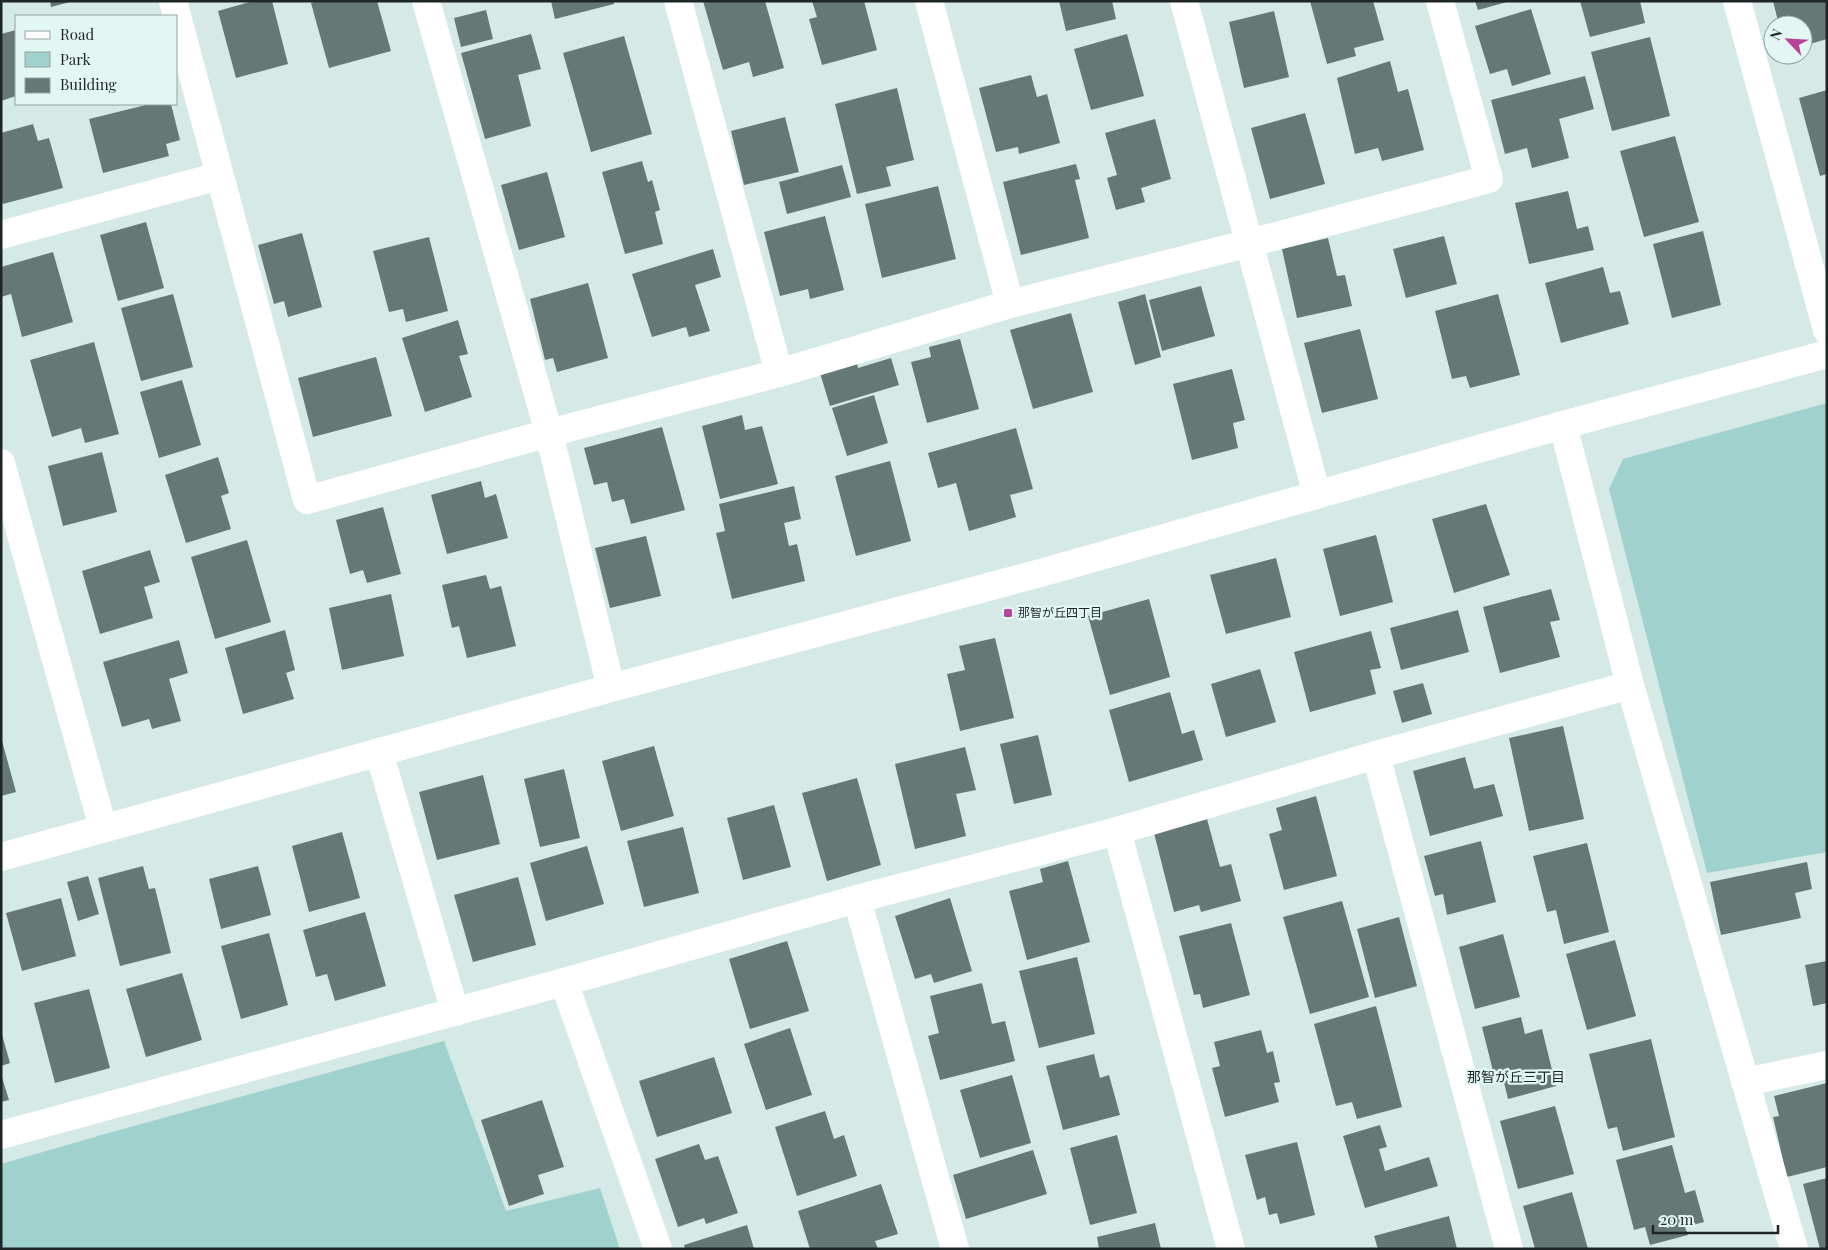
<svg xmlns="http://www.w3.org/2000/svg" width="1828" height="1250" font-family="'Playfair Display','Noto Sans JP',serif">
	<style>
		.green { fill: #9fd2cd }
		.building { fill: #657876 }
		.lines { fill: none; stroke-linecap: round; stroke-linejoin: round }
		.minor { stroke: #fff; stroke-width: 28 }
		.poi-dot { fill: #b8439b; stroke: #e2f6f4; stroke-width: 2 }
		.labels { text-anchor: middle; stroke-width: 4.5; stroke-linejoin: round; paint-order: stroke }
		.poi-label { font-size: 12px; fill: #1e2525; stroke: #e2f6f4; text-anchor: start }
		.neighbourhood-label { font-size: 14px; fill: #1e2525; stroke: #e2f6f4 }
	</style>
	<rect width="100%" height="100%" fill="#d5e9e7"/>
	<g class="green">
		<path d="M1827 403V852L1707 873 1609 489 1623 459Z"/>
		<path d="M444 1041 506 1211 600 1188 620 1249H1V1164L112 1132Z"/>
	</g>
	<g class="building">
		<path d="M50 1H70V2L51 7Z"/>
		<path d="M253 1H272L288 64 236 78 218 11Z"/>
		<path d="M317 1H377L391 51 329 68 311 3Z"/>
		<path d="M551 1H614V4L555 19Z"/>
		<path d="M703 1H765L784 68 753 77 749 62 723 70Z"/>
		<path d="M812 1H864L877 50 822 65 809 19 817 17Z"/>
		<path d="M1059 1H1112L1116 19 1066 31Z"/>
		<path d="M1310 1H1373L1384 40 1354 48 1356 56 1327 64Z"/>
		<path d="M1475 1H1507V2L1478 10Z"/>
		<path d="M1580 1H1640L1645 23 1590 37Z"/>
		<path d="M1773 1H1827V39L1803 46V25H1779Z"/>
		<path d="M1531 9 1551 74 1512 86 1507 69 1490 74 1475 26Z"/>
		<path d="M486 10 493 39 461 47 454 18Z"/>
		<path d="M1274 11 1289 77 1244 88 1229 22Z"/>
		<path d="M16 30V96L1 101V34Z"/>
		<path d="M531 34 541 69 518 75 531 126 485 139 461 53Z"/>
		<path d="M1127 34 1144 96 1091 110 1074 49Z"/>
		<path d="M624 36 652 134 591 152 563 53Z"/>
		<path d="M1650 37 1670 116 1612 131 1591 52Z"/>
		<path d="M1390 61 1398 92 1408 89 1424 150 1382 161 1378 148 1355 154 1337 78Z"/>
		<path d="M1031 75 1037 97 1047 94 1060 143 1019 154 1018 147 996 152 979 88Z"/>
		<path d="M1585 76 1594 109 1559 119 1569 158 1532 168 1527 148 1505 154 1491 100Z"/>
		<path d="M897 88 914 160 886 167 891 186 857 194 835 104Z"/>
		<path d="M1827 90V174L1820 176 1799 98Z"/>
		<path d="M150 104H171L180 140 166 144 169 156 103 173 89 119Z"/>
		<path d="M1305 113 1325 184 1270 199 1251 128Z"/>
		<path d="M785 117 799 172 744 185 731 131Z"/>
		<path d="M1155 119 1171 179 1141 188 1145 202 1116 210 1107 178 1117 175 1105 133Z"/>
		<path d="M33 124 38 141 49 138 63 188 3 204 1 198V133Z"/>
		<path d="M1675 136 1699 222 1644 237 1620 151Z"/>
		<path d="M642 161 648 182 652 180 660 210 655 212 663 244 625 254 602 172Z"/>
		<path d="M1076 164 1080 179 1075 180 1089 238 1021 255 1003 182Z"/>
		<path d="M842 165 851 197 787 214 779 182Z"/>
		<path d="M547 172 565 237 519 250 501 185Z"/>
		<path d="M938 186 956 259 882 278 865 204Z"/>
		<path d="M1568 191 1577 229 1588 226 1594 250 1529 264 1515 203Z"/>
		<path d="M825 216 844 290 810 299 808 289 780 296 764 232Z"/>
		<path d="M146 222 164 288 118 301 100 235Z"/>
		<path d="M1703 231 1721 305 1672 318 1653 244Z"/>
		<path d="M302 233 322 307 288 317 284 301 274 304 258 245Z"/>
		<path d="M1444 236 1457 284 1406 298 1393 249Z"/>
		<path d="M429 237 448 311 406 322 403 309 389 312 373 251Z"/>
		<path d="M1328 238 1337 276 1345 275 1352 306 1297 318 1282 249Z"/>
		<path d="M713 249 721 277 695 285 710 331 689 337 686 327 652 337 632 274Z"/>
		<path d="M53 252 73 322 22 337 11 294 1 297V267Z"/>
		<path d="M1603 267 1610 293 1620 291 1629 324 1561 343 1545 283Z"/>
		<path d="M588 283 608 358 557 372 553 358 545 360 530 299Z"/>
		<path d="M1201 286 1215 336 1162 351 1149 300Z"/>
		<path d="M173 294 193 367 141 381 121 308Z"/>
		<path d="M1145 294 1161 357 1135 365 1118 302Z"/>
		<path d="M1498 294 1520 375 1470 388 1466 376 1452 379 1435 311Z"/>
		<path d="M1071 313 1093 392 1033 409 1010 330Z"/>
		<path d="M458 320 468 354 459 356 472 397 425 412 402 338Z"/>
		<path d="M1360 329 1378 399 1322 413 1304 343Z"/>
		<path d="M960 339 979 409 927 423 911 362 931 357 929 347Z"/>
		<path d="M94 342 119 434 85 443 81 428 52 437 30 360Z"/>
		<path d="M376 357 392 416 313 437 298 378Z"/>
		<path d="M891 358 899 385 830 406 820 373 857 363 858 368Z"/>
		<path d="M1232 369 1245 420 1233 423 1238 448 1192 460 1173 384Z"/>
		<path d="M182 380 201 445 159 458 140 392Z"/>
		<path d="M874 395 888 443 847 456 832 408Z"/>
		<path d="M742 415 745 430 762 426 778 484 720 499 702 426Z"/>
		<path d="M662 427 685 510 631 524 624 499 612 502 607 482 594 485 584 448Z"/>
		<path d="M1016 428 1033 489 1010 495 1016 517 969 531 956 483 938 488 928 453Z"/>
		<path d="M102 452 117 512 63 526 48 466Z"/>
		<path d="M218 457 229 493 221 496 231 529 186 543 165 475Z"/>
		<path d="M890 461 911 541 856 556 835 476Z"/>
		<path d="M481 481 485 498 496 494 508 538 447 554 431 495Z"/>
		<path d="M794 486 801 519 784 523 789 546 797 544 805 581 732 599 716 533 725 531 719 504Z"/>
		<path d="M1486 504 1510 575 1454 593 1432 519Z"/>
		<path d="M383 507 401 574 367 583 363 570 350 574 336 520Z"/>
		<path d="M1376 535 1393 602 1340 616 1323 549Z"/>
		<path d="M646 536 661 596 610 608 595 548Z"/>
		<path d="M247 540 271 622 215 639 191 557Z"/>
		<path d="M150 550 160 582 144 587 153 618 100 634 82 571Z"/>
		<path d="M1276 558 1291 617 1226 634 1210 575Z"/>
		<path d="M486 575 490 589 501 586 516 646 467 658 459 626 452 628 442 585Z"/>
		<path d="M1551 589 1560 620 1550 622 1560 657 1500 673 1483 607Z"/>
		<path d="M391 594 404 656 342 670 329 608Z"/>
		<path d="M1149 599 1170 677 1110 695 1088 616Z"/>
		<path d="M1458 610 1469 652 1401 670 1390 628Z"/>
		<path d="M285 630 295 670 286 673 294 699 243 714 225 648Z"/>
		<path d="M1371 631 1381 668 1370 670 1376 694 1310 712 1294 652Z"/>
		<path d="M995 638 1014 718 960 731 947 674 965 670 959 646Z"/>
		<path d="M179 640 188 673 169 679 181 721 152 729 149 719 122 727 103 662Z"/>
		<path d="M1260 669 1276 722 1226 737 1211 684Z"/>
		<path d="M1423 683 1432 714 1402 723 1393 691Z"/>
		<path d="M1170 692 1182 734 1194 730 1203 760 1129 782 1109 710Z"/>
		<path d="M1563 726 1584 819 1529 831 1509 738Z"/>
		<path d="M1038 735 1052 795 1014 804 1000 744Z"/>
		<path d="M1 737 16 792 1 796Z"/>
		<path d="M654 746 674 816 621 831 602 761Z"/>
		<path d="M965 747 976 790 956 794 966 836 915 849 895 764Z"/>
		<path d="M1465 757 1474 789 1494 784 1503 816 1430 836 1413 771Z"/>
		<path d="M564 769 580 838 540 847 524 779Z"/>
		<path d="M483 775 500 844 437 860 419 792Z"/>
		<path d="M857 778 881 865 827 881 802 793Z"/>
		<path d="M1316 796 1337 876 1284 890 1269 834 1282 830 1276 808Z"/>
		<path d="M774 805 791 867 743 880 727 818Z"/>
		<path d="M1207 819 1220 867 1231 864 1241 901 1201 912 1199 905 1174 912 1154 833Z"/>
		<path d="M683 827 699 893 644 907 627 841Z"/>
		<path d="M342 832 360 898 309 912 292 846Z"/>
		<path d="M1481 841 1496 902 1447 915 1443 894 1435 896 1424 856Z"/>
		<path d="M1587 843 1609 932 1564 944 1556 910 1547 912 1533 856Z"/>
		<path d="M587 846 604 904 546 921 530 863Z"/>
		<path d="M1068 861 1090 942 1027 960 1009 891 1043 882 1040 869Z"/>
		<path d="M1807 862 1812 889 1795 893 1801 918 1721 935 1710 882Z"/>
		<path d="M143 866 149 889 155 888 171 953 120 966 98 878Z"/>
		<path d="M258 866 271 915 221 929 209 879Z"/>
		<path d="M88 876 99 914 78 921 67 882Z"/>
		<path d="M518 877 536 945 473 962 454 895Z"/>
		<path d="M61 898 76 956 22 971 6 913Z"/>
		<path d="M950 898 972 971 934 983 931 974 915 979 895 916Z"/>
		<path d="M1342 901 1369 997 1310 1014 1283 917Z"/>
		<path d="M365 912 386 986 335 1001 327 974 316 977 303 930Z"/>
		<path d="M1399 917 1417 986 1375 998 1357 929Z"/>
		<path d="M1231 923 1250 995 1203 1008 1200 994 1194 995 1179 936Z"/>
		<path d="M269 933 288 1005 241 1019 221 946Z"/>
		<path d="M1503 934 1520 997 1475 1009 1459 947Z"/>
		<path d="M1615 940 1636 1016 1587 1030 1566 954Z"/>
		<path d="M787 941 809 1011 750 1029 729 959Z"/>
		<path d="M1077 957 1095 1034 1039 1048 1019 971Z"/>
		<path d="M1827 961V1003L1813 1006 1805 965Z"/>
		<path d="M182 973 202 1040 146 1057 126 989Z"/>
		<path d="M982 983 992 1024 1005 1021 1015 1061 940 1080 928 1036 939 1033 930 996Z"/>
		<path d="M89 989 110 1068 55 1083 34 1003Z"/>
		<path d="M1376 1006 1402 1107 1357 1119 1352 1102 1336 1106 1314 1024Z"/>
		<path d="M1521 1017 1525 1034 1542 1029 1556 1086 1508 1099 1501 1070 1493 1071 1482 1027Z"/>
		<path d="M790 1028 812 1095 766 1110 744 1044Z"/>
		<path d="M1261 1030 1267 1053 1273 1051 1280 1082 1274 1083 1279 1102 1225 1117 1212 1068 1220 1066 1214 1042Z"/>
		<path d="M1 1031 10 1063 1 1066Z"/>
		<path d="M1651 1039 1675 1137 1623 1151 1617 1127 1608 1129 1589 1054Z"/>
		<path d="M1094 1054 1100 1078 1109 1075 1120 1115 1063 1130 1046 1066Z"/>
		<path d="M714 1057 732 1113 657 1137 639 1081Z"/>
		<path d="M1 1074 9 1100 1 1102Z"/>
		<path d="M1012 1075 1031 1143 980 1158 960 1090Z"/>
		<path d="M1827 1083V1167L1787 1177 1773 1117 1779 1116 1774 1096Z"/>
		<path d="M542 1100 564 1167 538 1175 544 1194 509 1206 481 1120Z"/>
		<path d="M1555 1106 1574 1174 1518 1189 1500 1121Z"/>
		<path d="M825 1111 834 1139 844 1135 857 1176 797 1196 775 1127Z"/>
		<path d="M1380 1125 1387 1147 1379 1149 1385 1171 1429 1157 1438 1186 1365 1208 1343 1136Z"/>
		<path d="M1117 1135 1137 1213 1090 1225 1070 1148Z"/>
		<path d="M1297 1142 1315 1215 1280 1224 1277 1213 1269 1215 1265 1197 1257 1200 1245 1155Z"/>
		<path d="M699 1144 705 1160 718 1156 738 1213 706 1224 704 1218 678 1227 655 1159Z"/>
		<path d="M1672 1145 1685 1193 1695 1190 1704 1222 1685 1227 1688 1235 1650 1245 1645 1227 1634 1230 1616 1160Z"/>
		<path d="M1033 1150 1047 1194 966 1219 953 1175Z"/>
		<path d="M1827 1178V1249H1820L1803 1184Z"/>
		<path d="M881 1184 898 1234 875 1241 878 1249H810L798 1211Z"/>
		<path d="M1572 1192 1588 1249H1535L1523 1206Z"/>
		<path d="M1449 1216 1457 1249H1378L1374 1236Z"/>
		<path d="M1155 1223 1161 1249H1099L1097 1237Z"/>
		<path d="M747 1225 754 1249H685L684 1245Z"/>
	</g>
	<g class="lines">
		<g class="minor">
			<path d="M173 1 307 500 549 433 779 373 1010 304 1250 243 1489 179 1440 1"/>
			<path d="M426 1 549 433 611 688"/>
			<path d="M678 1 779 373"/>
			<path d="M929 1 1010 304"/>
			<path d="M1184 1 1317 495"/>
			<path d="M1737 1 1827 330"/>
			<path d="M1 235 219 176"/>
			<path d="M1563 425 1630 685 1794 1249"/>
			<path d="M1 463 103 828"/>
			<path d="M379 752 455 1012"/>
			<path d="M1376 755 1509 1249"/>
			<path d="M1117 831 1231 1249"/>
			<path d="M1 857 611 688 1044 572 1563 425 1827 354"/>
			<path d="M857 899 955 1249"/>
			<path d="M564 982 658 1249"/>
			<path d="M1745 1082 1827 1065"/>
			<path d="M1 1135 564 982 857 899 1117 831 1376 755 1630 685"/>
		</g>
	</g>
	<rect class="poi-dot" x="1003" y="608" width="10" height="10" rx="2.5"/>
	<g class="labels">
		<g class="poi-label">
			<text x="1018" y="617">那智が丘四丁目</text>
		</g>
		<g class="neighbourhood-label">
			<text x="1516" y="1082">那智が丘三丁目</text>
		</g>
	</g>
	<rect width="1828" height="1250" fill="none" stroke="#1e2525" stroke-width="5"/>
	<rect x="15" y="15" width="162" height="90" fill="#e2f6f4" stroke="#94a2a1"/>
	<rect x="25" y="31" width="25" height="8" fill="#ffffff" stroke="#94a2a1"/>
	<text x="60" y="40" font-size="15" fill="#1e2525">Road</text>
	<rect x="25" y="52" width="25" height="15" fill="#9fd2cd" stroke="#94a2a1"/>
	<text x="60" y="65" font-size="15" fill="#1e2525">Park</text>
	<rect x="25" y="78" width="25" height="15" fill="#657876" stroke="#94a2a1"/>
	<text x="60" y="90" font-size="15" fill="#1e2525">Building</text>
	<g transform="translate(1788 40) rotate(295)"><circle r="24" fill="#e2f6f4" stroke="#94a2a1"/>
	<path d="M0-4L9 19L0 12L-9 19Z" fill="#b8439b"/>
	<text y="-8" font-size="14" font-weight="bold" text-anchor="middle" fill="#1e2525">N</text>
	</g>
	<path d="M1653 1225v8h125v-8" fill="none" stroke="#1e2525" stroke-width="2.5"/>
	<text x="1660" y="1225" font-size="15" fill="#1e2525" stroke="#e2f6f4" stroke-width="4" paint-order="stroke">20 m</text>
</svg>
